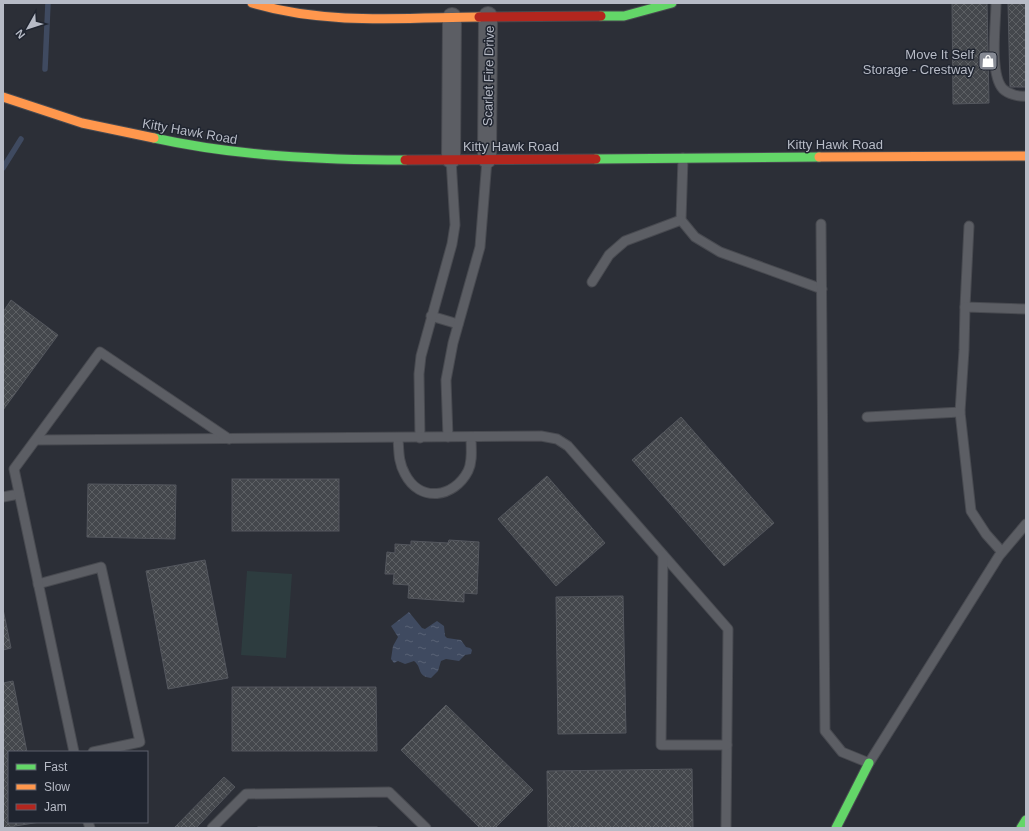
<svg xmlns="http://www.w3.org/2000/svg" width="1029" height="831" font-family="Helvetica,sans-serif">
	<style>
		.grass { fill: #2d3c3f }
		.water { fill: url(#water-ripples) }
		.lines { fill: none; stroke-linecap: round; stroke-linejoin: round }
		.stream { stroke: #3f4a60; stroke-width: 5.5 }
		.building { fill: url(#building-cross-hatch); stroke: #54575e }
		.lane-casing { stroke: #484a50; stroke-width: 11 }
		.street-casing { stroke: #484a50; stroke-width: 20 }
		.fast-casing { stroke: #484a50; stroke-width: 11 }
		.slow-casing { stroke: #484a50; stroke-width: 11 }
		.jam-casing { stroke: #484a50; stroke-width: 11 }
		.lane { stroke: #5c5e64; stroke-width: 9 }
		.street { stroke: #5c5e64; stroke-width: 18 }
		.fast { stroke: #63d668; stroke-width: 9 }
		.slow { stroke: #ff974d; stroke-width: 9 }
		.jam { stroke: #b3261e; stroke-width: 9 }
		.labels { text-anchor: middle; stroke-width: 3; stroke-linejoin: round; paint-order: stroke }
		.poi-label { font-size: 13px; fill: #b7bbc6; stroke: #202530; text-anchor: end }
		.street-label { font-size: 13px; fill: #b7bbc6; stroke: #202530 }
	</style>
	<defs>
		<pattern id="water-ripples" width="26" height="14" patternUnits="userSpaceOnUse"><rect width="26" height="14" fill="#3f4a60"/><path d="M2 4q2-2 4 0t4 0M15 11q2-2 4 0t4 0" fill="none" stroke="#586275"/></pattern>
		<pattern id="building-cross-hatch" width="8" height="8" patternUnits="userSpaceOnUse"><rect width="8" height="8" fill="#44474c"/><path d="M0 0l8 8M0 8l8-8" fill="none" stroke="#5d6064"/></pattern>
	</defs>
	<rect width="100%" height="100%" fill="#2c2f37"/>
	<path class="grass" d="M247 571 292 574 286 658 241 655Z"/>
	<path class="water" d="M409 612 422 628 425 629 437 621 444 626 445 636 447 638 461 640 466 647 470 648 472 650 471 654 465 655 459 661 446 659 441 661 438 671 431 678C416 676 423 668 414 661L405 664 398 661 394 663 391 659 393 646 398 637 391 626Z"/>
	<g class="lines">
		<g class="stream">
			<path d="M45 69 48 3"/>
			<path d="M3 168 21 139"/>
		</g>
	</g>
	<g class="building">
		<path d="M952 3H987L989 103 953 104Z"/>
		<path d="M1008 3H1026V87H1010Z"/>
		<path d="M11 300 58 335 3 410V312Z"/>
		<path d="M681 417 774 523 724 566 632 460Z"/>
		<path d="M547 476 605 543 556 586 498 519Z"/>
		<rect x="232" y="479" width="107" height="52"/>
		<path d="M88 484 176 485 175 539 87 537Z"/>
		<path d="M449 540 479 542 477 594 464 593V602L408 598 409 585 393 584 394 574H385L387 552 395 553V544L411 545V541L448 543Z"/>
		<path d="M205 560 228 678 168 689 146 571Z"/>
		<path d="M623 596 626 733 558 734 556 597Z"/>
		<path d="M3 609 11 648 3 650Z"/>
		<path d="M13 681 27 752H9V822H40L3 828V683Z"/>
		<path d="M232 687H376L377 751H232Z"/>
		<path d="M446 705 533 790 495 828H480L401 750Z"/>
		<path d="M692 769 693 828H548L547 771Z"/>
		<path d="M224 777 235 787 196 828H174Z"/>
		<rect x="258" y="827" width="119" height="1"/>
	</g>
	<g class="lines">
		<defs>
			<g id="lane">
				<path d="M996 3C996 23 989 74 1003 89 1008 94 1019 97 1026 96"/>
				<path d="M683 158 681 220 695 237 720 252 822 289"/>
				<path d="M821 224 825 731 842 752 869 763 999 556 1026 524"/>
				<path d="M592 282 609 255 625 241 681 220"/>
				<path d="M965 307 969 226"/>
				<path d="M431 316 458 324"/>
				<path d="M960 412 971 511 986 534 1002 552"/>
				<path d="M867 417 960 412 964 350 965 307 1026 309"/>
				<path d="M448 437 446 380 453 343 480 247 487 160"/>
				<path d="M398 438C399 450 398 462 405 474 420 503 454 498 468 471 473 461 471 448 471 437"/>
				<path d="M420 438 419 374 421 356 452 244 455 225 451 159"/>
				<path d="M37 440 541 436 557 439 568 446 728 629 726 828"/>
				<path d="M3 497 19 494"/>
				<path d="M663 555 661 745H727"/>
				<path d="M38 584 101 567 140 742 93 752"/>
				<path d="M74 752 14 469 100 352 229 439"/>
				<path d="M88 822 90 828"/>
				<path d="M212 828 246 794 389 792 426 828"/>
			</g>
			<g id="street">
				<path d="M451 159 452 17"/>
				<path d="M487 159 488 16"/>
			</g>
			<g id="fast">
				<path d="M601 16H624L672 3"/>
				<path d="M154 138C236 156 321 160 405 160"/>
				<path d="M596 159 819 157"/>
				<path d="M836 828 869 763"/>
				<path d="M1021 828 1026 820"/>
			</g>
			<g id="slow">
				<path d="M252 3C325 25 403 18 479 17"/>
				<path d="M3 97 82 123 154 138"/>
				<path d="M819 157 1026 156"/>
			</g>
			<g id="jam">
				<path d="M479 17 601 16"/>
				<path d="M405 160 596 159"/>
			</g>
		</defs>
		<use href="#lane" class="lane-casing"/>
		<use href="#street" class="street-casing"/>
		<use href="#fast" class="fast-casing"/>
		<use href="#slow" class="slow-casing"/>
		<use href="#jam" class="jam-casing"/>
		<use href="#lane" class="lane"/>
		<use href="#street" class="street"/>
		<use href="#fast" class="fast"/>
		<use href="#slow" class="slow"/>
		<use href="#jam" class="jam"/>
	</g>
	<defs>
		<symbol id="shop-square" viewBox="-11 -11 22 22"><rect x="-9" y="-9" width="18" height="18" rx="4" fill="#868a94" stroke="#202530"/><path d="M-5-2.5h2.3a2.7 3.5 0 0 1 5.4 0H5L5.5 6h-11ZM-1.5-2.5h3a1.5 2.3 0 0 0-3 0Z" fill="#fff"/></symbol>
	</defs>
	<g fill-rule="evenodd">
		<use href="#shop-square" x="977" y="50" width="22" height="22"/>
	</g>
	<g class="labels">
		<g class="poi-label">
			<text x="974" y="59">Move It Self<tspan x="974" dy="15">Storage - Crestway</tspan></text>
		</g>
		<g class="street-label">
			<text transform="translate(488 76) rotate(-89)" y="5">Scarlet Fire Drive</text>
			<text transform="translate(190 131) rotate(10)" y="5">Kitty Hawk Road</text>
			<text x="835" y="149">Kitty Hawk Road</text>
			<text x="511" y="151">Kitty Hawk Road</text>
		</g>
	</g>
	<rect width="1029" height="831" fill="none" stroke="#b7bbc6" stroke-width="8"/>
	<rect x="8" y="751" width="140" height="72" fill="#202530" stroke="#5c616c"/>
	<rect x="16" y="764" width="20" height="6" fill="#63d668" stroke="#5c616c"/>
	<text x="44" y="771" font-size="12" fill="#b7bbc6">Fast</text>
	<rect x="16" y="784" width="20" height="6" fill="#ff974d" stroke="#5c616c"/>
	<text x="44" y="791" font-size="12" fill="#b7bbc6">Slow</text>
	<rect x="16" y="804" width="20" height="6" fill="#b3261e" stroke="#5c616c"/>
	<text x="44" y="811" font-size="12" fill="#b7bbc6">Jam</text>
	<g transform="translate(28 28) rotate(231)" stroke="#202530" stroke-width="3" paint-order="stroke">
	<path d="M0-3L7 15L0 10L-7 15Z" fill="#b7bbc6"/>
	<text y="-6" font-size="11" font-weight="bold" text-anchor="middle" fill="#b7bbc6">N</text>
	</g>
</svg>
